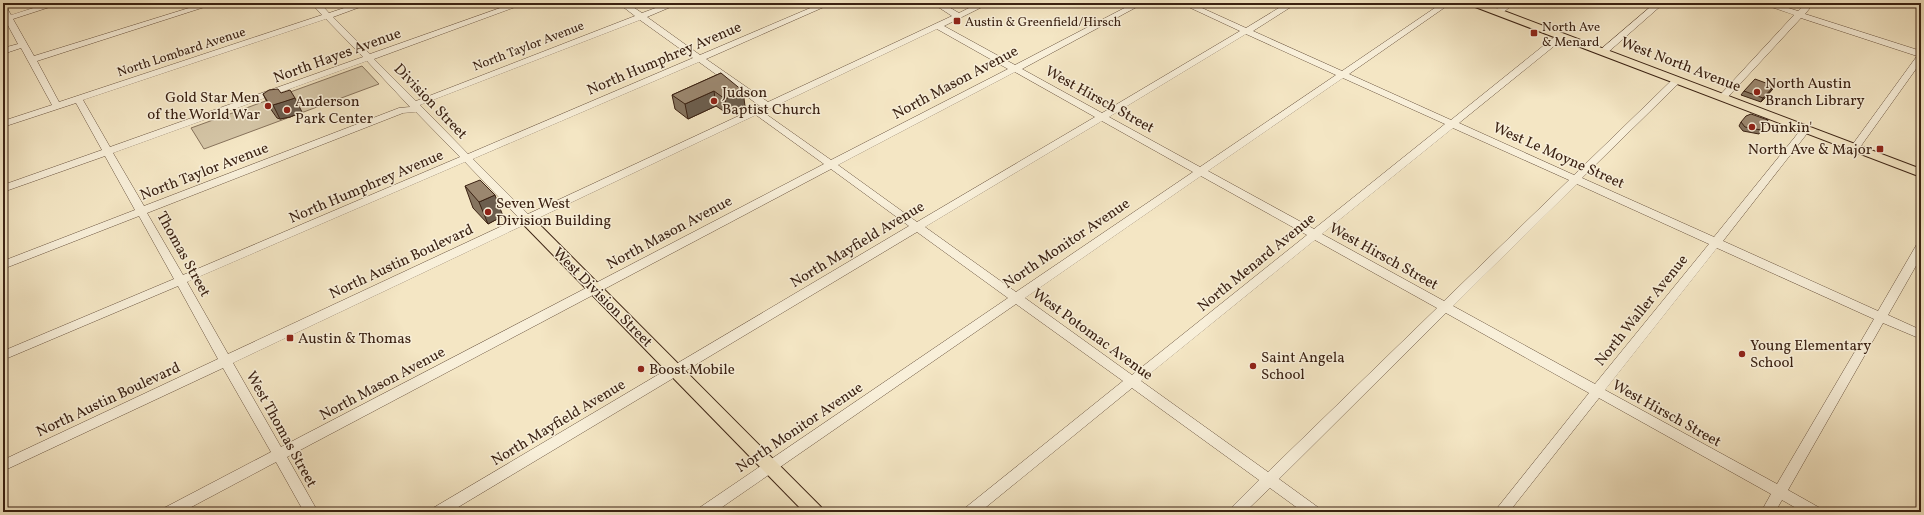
<svg xmlns="http://www.w3.org/2000/svg" width="1924" height="515" font-family="Vollkorn,serif">
	<style>
		.green { fill: #d4c5a6; stroke: #87735c }
		.lines { fill: none; stroke-linecap: round; stroke-linejoin: round }
		.minor-casing { stroke: #68523e; stroke-width: 1 }
		.major-casing { stroke: #3a2112; stroke-width: 2 }
		.minor { fill: #f8efd9; fill-rule: evenodd }
		.major { fill: #f4e6c4; fill-rule: evenodd }
		.wall { fill: #85745f; stroke: #3a2112 }
		.shaded-wall { fill: #6c5e4e; stroke: #3a2112 }
		.building { fill: #9b876f; stroke: #3a2112 }
		.poi-dot { fill: #8f2418; stroke: #f8efd9; stroke-width: 1.5 }
		.labels { text-anchor: middle; stroke-width: 3; stroke-linejoin: round; paint-order: stroke }
		.far-poi-label { font-size: 13px; fill: #3a2112; stroke: #f8efd9; text-anchor: start }
		.far-street-label { font-size: 13px; fill: #3a2112; stroke: #f8efd9 }
		.street-label { font-size: 15px; fill: #3a2112; stroke: #f8efd9 }
		.poi-label { font-size: 15px; fill: #3a2112; stroke: #f8efd9; text-anchor: start }
	</style>
	<rect width="100%" height="100%" fill="#f4e6c4"/>
	<filter id="stains"><feTurbulence type="fractalNoise" baseFrequency=".005" numOctaves="4"/><feColorMatrix values="0 0 0 0 .2 0 0 0 0 .09 0 0 0 0 .02 0 0 0 .5 -.17"/></filter>
	<radialGradient id="worn" r=".72"><stop offset=".6" stop-color="#630" stop-opacity="0"/><stop offset="1" stop-color="#630" stop-opacity=".3"/></radialGradient>
	<path class="green" d="M362 66 379 84 204 149 191 128Z"/>
	<g class="lines">
		<defs>
			<g id="minor">
				<path d="M49 3H62L13 19 34 56 205 3H217L37 61 59 102 322 15 311 3H320L329 13 359 3H371L333 17 370 54 514 3H526L374 59 416 101 635 16 618 3H627L642 13 669 3H680L647 17 700 55 822 3H833L706 59 768 102 952 16 932 3H942L959 13 979 3H990L944 26 1015 65 1134 3H1144L1022 69 1102 113 1240 31 1180 3H1191L1246 28 1287 3H1297L1253 31 1342 71 1442 3H1451L1349 74 1451 120 1558 34H1564V38L1459 123 1574 175 1674 78H1680V82L1582 178 1714 237 1803 127H1809L1811 129 1809 131 1723 241 1878 311 1917 244 1921 243V257L1888 315 1921 330V339L1883 323 1788 490 1820 508 1822 512H1803L1782 500 1775 512H1761L1771 494 1599 398 1509 512H1494L1589 393 1446 313 1279 479 1319 508 1321 512H1303L1270 488 1245 512H1229L1231 508 1259 480 1132 388 980 512H963L965 508 1123 381 1016 304 715 512H697L699 508 1008 298 917 232 450 512H431L433 508 909 226 831 169 287 457 318 512H304L276 462 182 512H162L164 508 271 452 223 368 3 471V460L218 359 178 286 3 360V351L174 279 139 216 3 269V261L135 210 105 156 3 192V185L102 150 76 103 3 127V121L52 105 21 48 3 54V48L18 44 4 18 3 6H6L11 15ZM326 19 363 57 110 147 83 100ZM640 20 693 58 468 154 420 105ZM937 29 1008 69 831 160 763 112ZM1246 34 1336 75 1200 167 1109 117ZM367 61 410 107 399 108 144 206 113 153ZM699 62 760 106 528 214 473 159ZM1015 72 1095 117 917 222 838 165ZM1343 78 1445 124 1314 229 1208 171ZM416 112 460 157 183 275 147 213 403 113ZM756 115 824 164 281 447 233 363ZM1102 121 1193 172 1016 292 925 227ZM1453 128 1569 180 1444 301 1322 234ZM465 162 519 218 228 354 187 282ZM1201 176 1307 235 1132 375 1025 298ZM1577 184 1709 244 1595 384 1453 306ZM1315 240 1437 308 1268 472 1141 381ZM1717 248 1874 319 1777 484 1605 390Z"/>
				<path d="M1506 3H1515L1501 14H1495V10Z"/>
				<path d="M1655 3H1664L1606 54H1600V50Z"/>
				<path d="M1760 3H1772L1798 11 1806 3H1814L1805 14 1921 51V62L1858 150H1852L1850 148 1917 56 1801 18 1726 99H1720V95L1794 15Z"/>
			</g>
			<g id="major">
				<path d="M1469 3H1483L1921 169V177L1470 5Z"/>
				<path d="M526 215 531 216 821 507 824 512H804L521 222 519 219 521 216Z"/>
			</g>
		</defs>
		<use href="#minor" class="minor-casing"/>
		<use href="#major" class="major-casing"/>
		<use href="#minor" class="minor"/>
		<use href="#major" class="major"/>
	</g>
	<g class="wall">
		<path d="M1417 3H1431L1426 6Z"/>
		<path d="M721 73 745 106 728 114 716 106 688 119 675 109 672 95Z"/>
		<path d="M1774 86 1772 90 1761 102 1741 95 1744 91Z"/>
		<path d="M281 93 302 112 290 117 280 119 277 118 270 108 263 94Z"/>
		<path d="M1768 120 1759 134 1743 131 1739 126 1741 122Z"/>
		<path d="M465 186 503 216 488 224 473 208Z"/>
	</g>
	<g class="shaded-wall">
		<path d="M1427 3H1431L1426 6Z"/>
		<path d="M1774 86 1772 90 1761 102 1763 98Z"/>
		<path d="M714 91 716 106 688 119 685 104Z"/>
		<path d="M743 91 745 106 728 114 725 99Z"/>
		<path d="M295 98 302 112 290 117 280 119 273 105Z"/>
		<path d="M495 195 503 216 488 224 479 202Z"/>
	</g>
	<g class="building">
		<path d="M721 73 743 91 725 99 714 91 685 104 672 95Z"/>
		<path d="M1755 79 1774 86 1763 98 1744 91Z"/>
		<path d="M278 89 281 93 290 90 295 98 283 102 273 105 269 104 263 94 269 90Z"/>
		<path d="M1751 114 1768 120 1761 130 1745 127 1741 122 1746 116Z"/>
		<path d="M480 180 495 195 479 202 465 186Z"/>
	</g>
	<g class="poi-dot">
		<rect x="953" y="17" width="8" height="8" rx="2"/>
		<rect x="1530" y="29" width="8" height="8" rx="2"/>
		<circle cx="1757" cy="92" r="4"/>
		<circle cx="714" cy="101" r="4"/>
		<circle cx="268" cy="106" r="4"/>
		<circle cx="287" cy="110" r="4"/>
		<circle cx="1752" cy="127" r="4"/>
		<rect x="1876" y="145" width="8" height="8" rx="2"/>
		<circle cx="488" cy="212" r="4"/>
		<rect x="286" y="334" width="8" height="8" rx="2"/>
		<circle cx="1742" cy="354" r="4"/>
		<circle cx="1253" cy="366" r="4"/>
		<circle cx="641" cy="369" r="4"/>
	</g>
	<g class="labels">
		<g class="far-poi-label">
			<text x="965" y="26">Austin &amp; Greenfield/Hirsch</text>
			<text x="1542" y="31">North Ave<tspan x="1542" dy="15">&amp; Menard</tspan></text>
		</g>
		<g class="far-street-label">
			<text transform="translate(528 45) rotate(-21)" y="5">North Taylor Avenue</text>
			<text transform="translate(181 51) rotate(-18)" y="5">North Lombard Avenue</text>
		</g>
		<g class="street-label">
			<text transform="translate(337 55) rotate(-20)" y="5">North Hayes Avenue</text>
			<text transform="translate(664 58) rotate(-23)" y="5">North Humphrey Avenue</text>
			<text transform="translate(1681 64) rotate(21)" y="5">West North Avenue</text>
			<text transform="translate(955 82) rotate(-28)" y="5">North Mason Avenue</text>
			<text transform="translate(1100 99) rotate(29)" y="5">West Hirsch Street</text>
			<text transform="translate(431 101) rotate(46)" y="5">Division Street</text>
			<text transform="translate(1559 155) rotate(24)" y="5">West Le Moyne Street</text>
			<text transform="translate(204 171) rotate(-21)" y="5">North Taylor Avenue</text>
			<text transform="translate(366 186) rotate(-23)" y="5">North Humphrey Avenue</text>
			<text transform="translate(669 232) rotate(-28)" y="5">North Mason Avenue</text>
			<text transform="translate(1066 243) rotate(-34)" y="5">North Monitor Avenue</text>
			<text transform="translate(857 244) rotate(-31)" y="5">North Mayfield Avenue</text>
			<text transform="translate(184 254) rotate(61)" y="5">Thomas Street</text>
			<text transform="translate(1384 256) rotate(29)" y="5">West Hirsch Street</text>
			<text transform="translate(401 261) rotate(-25)" y="5">North Austin Boulevard</text>
			<text transform="translate(1256 262) rotate(-39)" y="5">North Menard Avenue</text>
			<text transform="translate(603 297) rotate(45)" y="5">West Division Street</text>
			<text transform="translate(1641 310) rotate(-51)" y="5">North Waller Avenue</text>
			<text transform="translate(1093 334) rotate(36)" y="5">West Potomac Avenue</text>
			<text transform="translate(382 383) rotate(-28)" y="5">North Mason Avenue</text>
			<text transform="translate(108 399) rotate(-25)" y="5">North Austin Boulevard</text>
			<text transform="translate(1667 413) rotate(29)" y="5">West Hirsch Street</text>
			<text transform="translate(558 422) rotate(-31)" y="5">North Mayfield Avenue</text>
			<text transform="translate(799 427) rotate(-34)" y="5">North Monitor Avenue</text>
			<text transform="translate(282 429) rotate(61)" y="5">West Thomas Street</text>
		</g>
		<g class="poi-label">
			<text x="1765" y="88">North Austin<tspan x="1765" dy="17">Branch Library</tspan></text>
			<text x="722" y="97">Judson<tspan x="722" dy="17">Baptist Church</tspan></text>
			<text x="260" y="102" text-anchor="end">Gold Star Men<tspan x="260" dy="17">of the World War</tspan></text>
			<text x="295" y="106">Anderson<tspan x="295" dy="17">Park Center</tspan></text>
			<text x="1760" y="132">Dunkin'</text>
			<text x="1872" y="154" text-anchor="end">North Ave &amp; Major</text>
			<text x="496" y="208">Seven West<tspan x="496" dy="17">Division Building</tspan></text>
			<text x="298" y="343">Austin &amp; Thomas</text>
			<text x="1750" y="350">Young Elementary<tspan x="1750" dy="17">School</tspan></text>
			<text x="1261" y="362">Saint Angela<tspan x="1261" dy="17">School</tspan></text>
			<text x="649" y="374">Boost Mobile</text>
		</g>
	</g>
	<rect width="1924" height="515" fill="none" stroke="#f4e6c4" stroke-width="16"/>
	<rect x="4" y="4" width="1916" height="507" fill="none" stroke="#3a2112" stroke-width="2"/>
	<rect x="8" y="8" width="1908" height="499" fill="none" stroke="#3a2112"/>
	<rect width="100%" height="100%" filter="url(#stains)"/>
	<rect width="100%" height="100%" fill="url(#worn)"/>
</svg>
